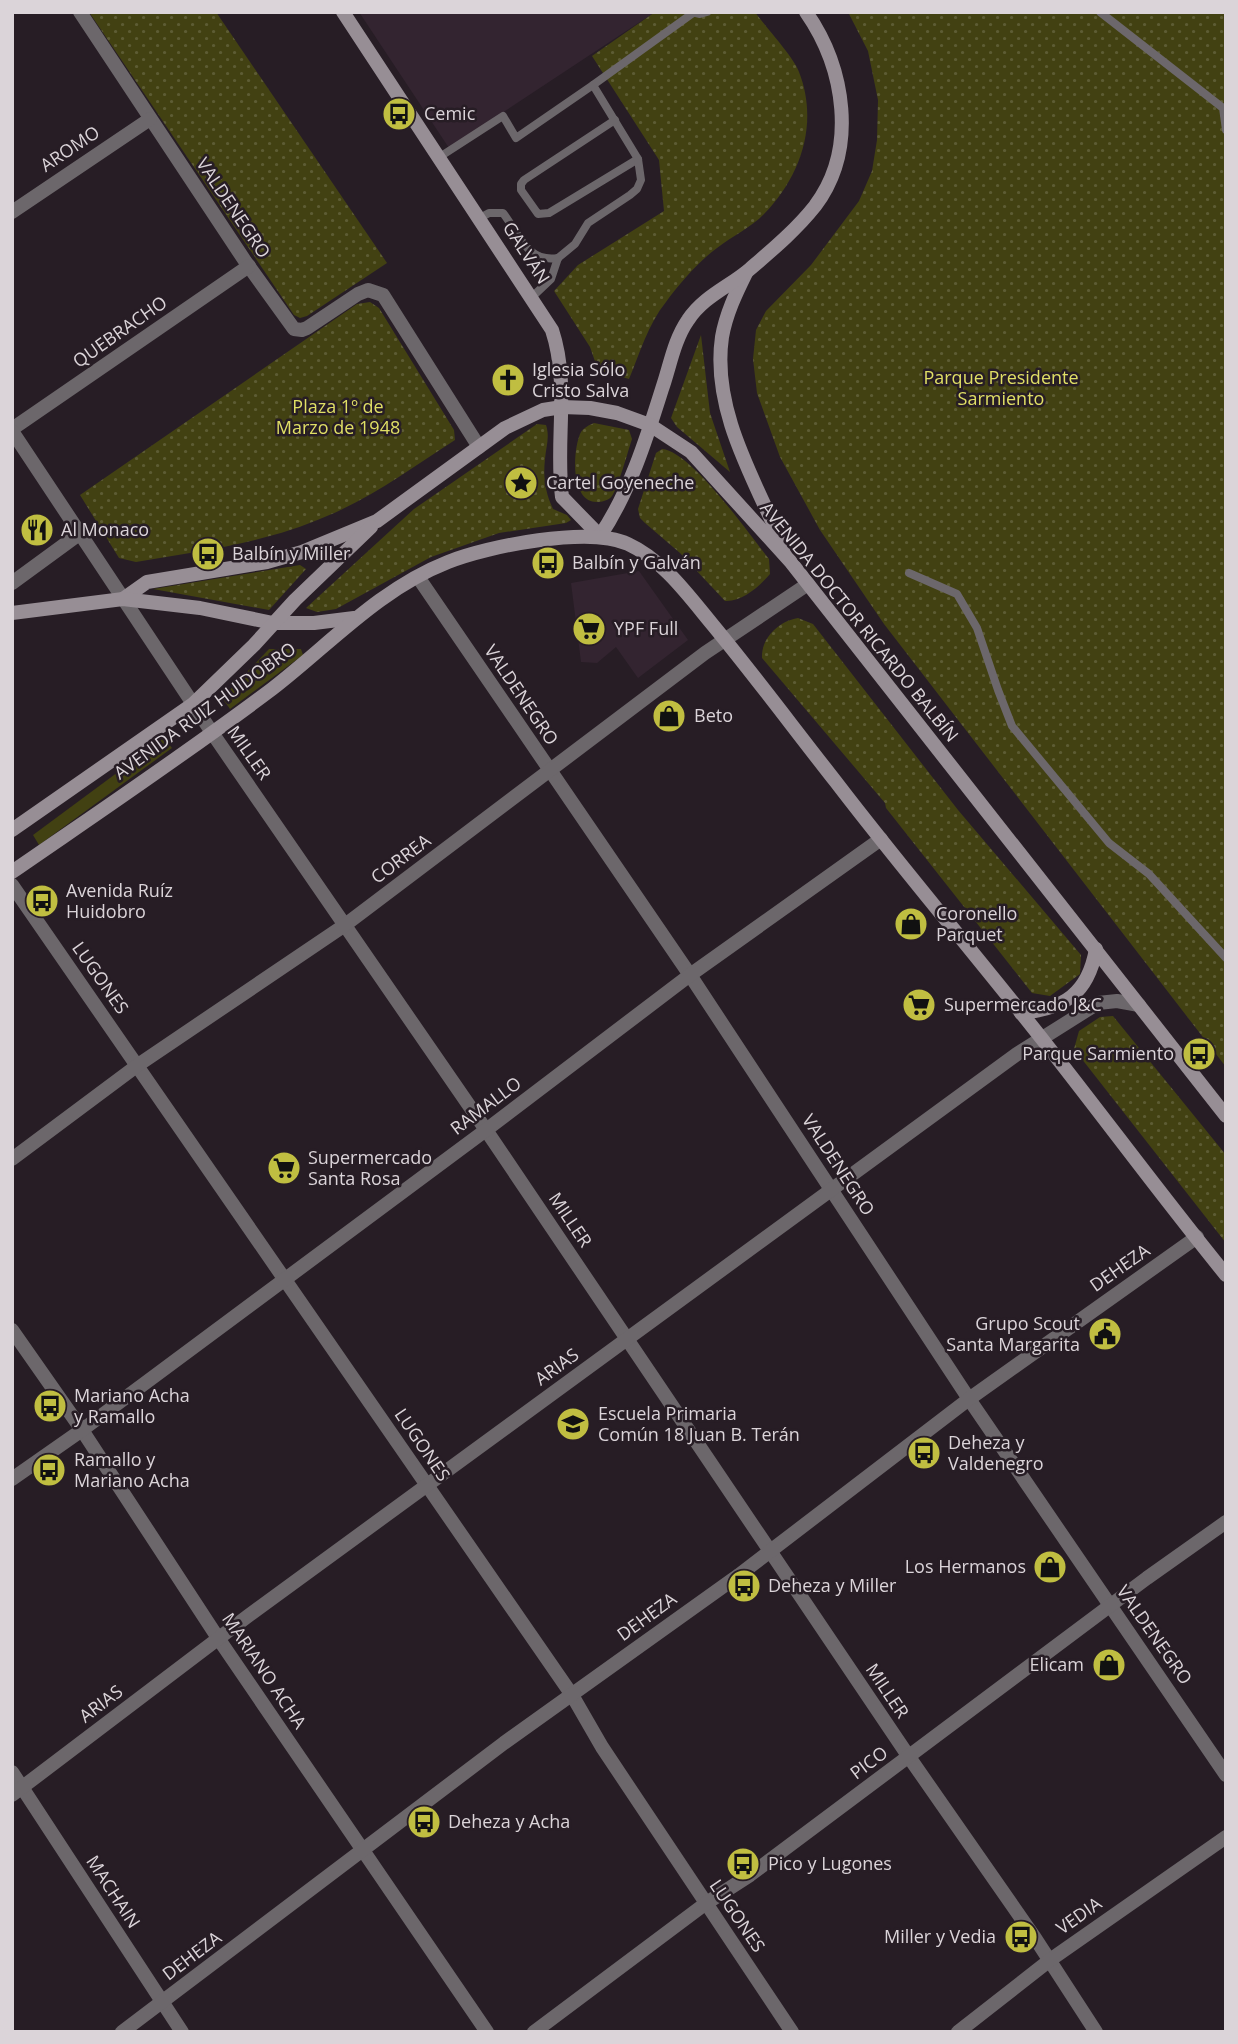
<svg xmlns="http://www.w3.org/2000/svg" width="1238" height="2044" font-family="'Open Sans',sans-serif">
	<style>
		.built { fill: #332430 }
		.green { fill: #424112 }
		.park { fill: url(#park-dots) }
		.lines { fill: none; stroke-linecap: round; stroke-linejoin: round }
		.lane { stroke: #6c676b; stroke-width: 8 }
		.street { stroke: #6c676b; stroke-width: 14 }
		.secondary { stroke: #978e95; stroke-width: 14 }
		.labels { text-anchor: middle; stroke-width: 5; stroke-linejoin: round; paint-order: stroke }
		.poi-label { font-size: 18px; fill: #dbd4d9; stroke: #271d25; text-anchor: start }
		.street-label { font-size: 18px; fill: #dbd4d9; stroke: #271d25 }
		.park-label { font-size: 18px; fill: #e0df65; stroke: #271d25 }
	</style>
	<defs>
		<pattern id="park-dots" width="8" height="8" patternUnits="userSpaceOnUse" patternTransform="scale(1.75)"><rect width="8" height="8" fill="#424112"/><path d="M2 2h.1M6 6h.1" fill="none" stroke="#5d5c34" stroke-width="1.8" stroke-linecap="round"/></pattern>
	</defs>
	<rect width="100%" height="100%" fill="#271d25"/>
	<g class="built">
		<path d="M359 12H655L449 148Z"/>
		<path d="M639 571 688 640 638 678 616 647 597 663 581 662 571 583Z"/>
	</g>
	<g class="green">
		<path d="M269 649H301L303 655 230 709 222 698Z"/>
		<path d="M164 738 172 748 39 845 33 835Z"/>
	</g>
	<g class="park">
		<path d="M89 12H216L387 263 307 316 300 318 294 315Z"/>
		<path d="M655 12H755C766 28 793 56 799 72 819 123 801 176 764 214 752 227 732 236 717 248 700 260 678 285 666 302 648 324 640 353 629 379L598 370 590 347 554 291 578 265 664 211 659 160 592 56Z"/>
		<path d="M848 12H1226V1067L884 624 820 530 780 457 757 393 753 359 756 330 766 311 811 265 859 201 872 171 877 140 878 100 868 51Z"/>
		<path d="M370 302 379 308 454 430 455 440C413 467 373 497 327 516 266 543 200 551 136 562L119 558 80 495 357 304Z"/>
		<path d="M701 335 710 413 730 472 677 427 671 418Z"/>
		<path d="M594 423 629 430 632 439C628 451 618 488 612 496 609 500 602 502 597 502 571 502 573 454 579 437 581 429 587 426 594 423Z"/>
		<path d="M537 424 546 425C550 437 546 447 545 459 543 477 545 492 553 509L567 515 571 520 566 523 499 533 431 557 336 609 317 612 306 608 414 509Z"/>
		<path d="M662 449C691 451 749 534 769 559L770 574C759 587 742 602 725 601L680 553 645 523 640 518 638 509 656 453Z"/>
		<path d="M300 565 306 569 269 610 153 589Z"/>
		<path d="M798 618 813 624 958 810 1081 955 1080 974 1050 996 1032 993 886 808 885 803 762 658C761 638 779 621 798 618Z"/>
		<path d="M1113 1016 1226 1155V1243L1074 1049 1079 1031 1100 1017Z"/>
	</g>
	<g class="lines">
		<g class="lane">
			<path d="M692 12 700 14 707 12"/>
			<path d="M1100 12 1223 108 1226 130"/>
			<path d="M615 120 524 180 521 184V190L538 214 549 213 638 159"/>
			<path d="M438 158 503 116 516 138 593 85"/>
			<path d="M480 218 489 213H503C520 235 527 263 558 258"/>
			<path d="M532 297 551 279 558 258 575 244 588 223 630 195 637 189 641 180 638 159 593 85 693 13"/>
			<path d="M909 573 957 594 977 628 998 690 1012 726 1109 843 1149 874 1226 958"/>
		</g>
		<g class="street">
			<path d="M80 12 245 261 294 329 302 330 307 328 358 294 368 290 383 295 479 447"/>
			<path d="M12 212 150 119"/>
			<path d="M12 429 249 266"/>
			<path d="M12 431 213 734 486 1130 909 1757 1035 1938 1096 2032"/>
			<path d="M418 577 690 975 969 1399 1226 1775"/>
			<path d="M12 583 79 534"/>
			<path d="M12 885 572 1695 602 1747 792 2032"/>
			<path d="M12 1159 138 1065 345 925 705 653 808 584"/>
			<path d="M12 1330 82 1430 218 1638 487 2032"/>
			<path d="M12 1479 82 1430 486 1130 690 975 881 839"/>
			<path d="M12 1772 182 2032"/>
			<path d="M12 1795 248 1616 1017 1054 1098 1003 1117 1001 1139 1005"/>
			<path d="M122 2032 504 1743 739 1575 969 1399 1197 1237"/>
			<path d="M534 2032 705 1904 750 1875 1147 1578 1226 1522"/>
			<path d="M958 2032 1050 1960 1226 1837"/>
		</g>
		<g class="secondary">
			<path d="M343 12 552 330C570 384 555 441 562 497L600 536"/>
			<path d="M746 273C736 293 726 314 722 337 711 412 757 484 785 550"/>
			<path d="M600 536C630 491 646 440 662 389 670 366 674 340 688 320 704 296 729 287 750 269 772 250 796 230 815 206 858 149 845 68 806 12"/>
			<path d="M123 599 147 582 267 562 302 552 377 521 505 428 543 410 562 407 590 408 617 413 650 425 691 452 790 561 1226 1116"/>
			<path d="M12 613 123 599 200 608 273 623H314L354 618"/>
			<path d="M12 830 193 704 254 645 295 600 371 527"/>
			<path d="M12 872C99 812 187 753 272 689 329 645 379 589 448 562 488 546 589 526 628 544 663 560 688 595 712 624 755 676 795 730 836 782 904 871 977 956 1046 1044 1106 1120 1164 1199 1226 1275"/>
			<path d="M1021 1013C1064 1009 1088 994 1096 949"/>
		</g>
	</g>
	<defs>
		<symbol id="bus-disc" viewBox="-11 -11 22 22"><circle r="9.5" fill="#c0be41" stroke="#271d25"/><path d="M-5-6H5V4H4V6H2V4H-2V6H-4V4H-5ZM-3.5-4V0h7V-4ZM-3.5 1.2v1.5H-2V1.2ZM2 1.2v1.5H3.5V1.2Z" fill="#111"/></symbol>
		<symbol id="church-disc" viewBox="-11 -11 22 22"><circle r="9.5" fill="#c0be41" stroke="#271d25"/><path d="M-1.2-6h2.4v3.5h3.3v2.4h-3.3V6h-2.4V-.1h-3.3v-2.4h3.3Z" fill="#111"/></symbol>
		<symbol id="sight-disc" viewBox="-11 -11 22 22"><circle r="9.5" fill="#c0be41" stroke="#271d25"/><path d="M0-6L1.8-2.2L6-1.7L2.9 1.2L3.7 5.4L0 3.3L-3.7 5.4L-2.9 1.2L-6-1.7L-1.8-2.2Z" fill="#111"/></symbol>
		<symbol id="restaurant-disc" viewBox="-11 -11 22 22"><circle r="9.5" fill="#c0be41" stroke="#271d25"/><path d="M-5-6h1v4h1v-4h1v4h1v-4h1v5L-1.5 .5V6h-2V.5L-5-1ZM5-6V6H3V1.5H1.5Q1.5-4 5-6Z" fill="#111"/></symbol>
		<symbol id="supermarket-disc" viewBox="-11 -11 22 22"><circle r="9.5" fill="#c0be41" stroke="#271d25"/><path d="M-6-5.5h2.5l.6 2H6L4.5 2H-2.5L-4.4-4H-6ZM-1.5 3.2a1.3 1.3 0 1 0 .1 0ZM3 3.2a1.3 1.3 0 1 0 .1 0Z" fill="#111"/></symbol>
		<symbol id="shop-disc" viewBox="-11 -11 22 22"><circle r="9.5" fill="#c0be41" stroke="#271d25"/><path d="M-5-2.5h2.3a2.7 3.5 0 0 1 5.4 0H5L5.5 6h-11ZM-1.5-2.5h3a1.5 2.3 0 0 0-3 0Z" fill="#111"/></symbol>
		<symbol id="civic-disc" viewBox="-11 -11 22 22"><circle r="9.5" fill="#c0be41" stroke="#271d25"/><path d="M-.6-6.5H3V-4.5H.6V-3L4-1V1h2V6H-6V1h2V-1L-.6-3ZM-1.2 2.5V6h2.4V2.5Z" fill="#111"/></symbol>
		<symbol id="school-disc" viewBox="-11 -11 22 22"><circle r="9.5" fill="#c0be41" stroke="#271d25"/><path d="M0-5L7-2L0 1L-7-2ZM-4 1L0 2.5L4 1V4Q0 6-4 4Z" fill="#111"/></symbol>
	</defs>
	<g fill-rule="evenodd">
		<use href="#bus-disc" x="380" y="95" width="38" height="38"/>
		<use href="#church-disc" x="489" y="361" width="38" height="38"/>
		<use href="#sight-disc" x="502" y="464" width="38" height="38"/>
		<use href="#restaurant-disc" x="18" y="511" width="38" height="38"/>
		<use href="#bus-disc" x="189" y="535" width="38" height="38"/>
		<use href="#bus-disc" x="529" y="544" width="38" height="38"/>
		<use href="#supermarket-disc" x="570" y="610" width="38" height="38"/>
		<use href="#shop-disc" x="650" y="697" width="38" height="38"/>
		<use href="#bus-disc" x="23" y="882" width="38" height="38"/>
		<use href="#shop-disc" x="892" y="905" width="38" height="38"/>
		<use href="#supermarket-disc" x="900" y="986" width="38" height="38"/>
		<use href="#bus-disc" x="1180" y="1035" width="38" height="38"/>
		<use href="#supermarket-disc" x="265" y="1149" width="38" height="38"/>
		<use href="#civic-disc" x="1086" y="1315" width="38" height="38"/>
		<use href="#bus-disc" x="31" y="1387" width="38" height="38"/>
		<use href="#school-disc" x="554" y="1405" width="38" height="38"/>
		<use href="#bus-disc" x="905" y="1434" width="38" height="38"/>
		<use href="#bus-disc" x="30" y="1451" width="38" height="38"/>
		<use href="#shop-disc" x="1031" y="1548" width="38" height="38"/>
		<use href="#bus-disc" x="725" y="1567" width="38" height="38"/>
		<use href="#shop-disc" x="1090" y="1646" width="38" height="38"/>
		<use href="#bus-disc" x="405" y="1803" width="38" height="38"/>
		<use href="#bus-disc" x="724" y="1845" width="38" height="38"/>
		<use href="#bus-disc" x="1002" y="1918" width="38" height="38"/>
	</g>
	<g class="labels">
		<g class="poi-label">
			<text x="424" y="120">Cemic</text>
			<text x="532" y="376">Iglesia Sólo<tspan x="532" dy="21">Cristo Salva</tspan></text>
			<text x="546" y="489">Cartel Goyeneche</text>
			<text x="61" y="536">Al Monaco</text>
			<text x="232" y="560">Balbín y Miller</text>
			<text x="572" y="569">Balbín y Galván</text>
			<text x="614" y="635">YPF Full</text>
			<text x="694" y="722">Beto</text>
			<text x="66" y="897">Avenida Ruíz<tspan x="66" dy="21">Huidobro</tspan></text>
			<text x="936" y="920">Coronello<tspan x="936" dy="21">Parquet</tspan></text>
			<text x="944" y="1011">Supermercado J&amp;C</text>
			<text x="1174" y="1060" text-anchor="end">Parque Sarmiento</text>
			<text x="308" y="1164">Supermercado<tspan x="308" dy="21">Santa Rosa</tspan></text>
			<text x="1080" y="1330" text-anchor="end">Grupo Scout<tspan x="1080" dy="21">Santa Margarita</tspan></text>
			<text x="74" y="1402">Mariano Acha<tspan x="74" dy="21">y Ramallo</tspan></text>
			<text x="598" y="1420">Escuela Primaria<tspan x="598" dy="21">Común 18 Juan B. Terán</tspan></text>
			<text x="948" y="1449">Deheza y<tspan x="948" dy="21">Valdenegro</tspan></text>
			<text x="74" y="1466">Ramallo y<tspan x="74" dy="21">Mariano Acha</tspan></text>
			<text x="1026" y="1573" text-anchor="end">Los Hermanos</text>
			<text x="768" y="1592">Deheza y Miller</text>
			<text x="1084" y="1671" text-anchor="end">Elicam</text>
			<text x="448" y="1828">Deheza y Acha</text>
			<text x="768" y="1870">Pico y Lugones</text>
			<text x="996" y="1943" text-anchor="end">Miller y Vedia</text>
		</g>
		<g class="street-label">
			<text transform="translate(70 149) rotate(-34)" y="6">AROMO</text>
			<text transform="translate(233 208) rotate(56)" y="6">VALDENEGRO</text>
			<text transform="translate(526 253) rotate(57)" y="6">GALVÁN</text>
			<text transform="translate(120 332) rotate(-35)" y="6">QUEBRACHO</text>
			<text transform="translate(859 622) rotate(51)" y="6">AVENIDA DOCTOR RICARDO BALBÍN</text>
			<text transform="translate(521 695) rotate(56)" y="6">VALDENEGRO</text>
			<text transform="translate(205 711) rotate(-36)" y="6">AVENIDA RUIZ HUIDOBRO</text>
			<text transform="translate(249 753) rotate(55)" y="6">MILLER</text>
			<text transform="translate(401 859) rotate(-37)" y="6">CORREA</text>
			<text transform="translate(100 978) rotate(55)" y="6">LUGONES</text>
			<text transform="translate(486 1106) rotate(-37)" y="6">RAMALLO</text>
			<text transform="translate(838 1165) rotate(57)" y="6">VALDENEGRO</text>
			<text transform="translate(570 1220) rotate(56)" y="6">MILLER</text>
			<text transform="translate(1120 1268) rotate(-35)" y="6">DEHEZA</text>
			<text transform="translate(557 1367) rotate(-36)" y="6">ARIAS</text>
			<text transform="translate(422 1445) rotate(56)" y="6">LUGONES</text>
			<text transform="translate(647 1617) rotate(-36)" y="6">DEHEZA</text>
			<text transform="translate(1154 1635) rotate(55)" y="6">VALDENEGRO</text>
			<text transform="translate(264 1671) rotate(56)" y="6">MARIANO ACHA</text>
			<text transform="translate(887 1691) rotate(56)" y="6">MILLER</text>
			<text transform="translate(101 1704) rotate(-37)" y="6">ARIAS</text>
			<text transform="translate(869 1763) rotate(-37)" y="6">PICO</text>
			<text transform="translate(113 1892) rotate(57)" y="6">MACHAIN</text>
			<text transform="translate(737 1916) rotate(56)" y="6">LUGONES</text>
			<text transform="translate(1079 1916) rotate(-35)" y="6">VEDIA</text>
			<text transform="translate(192 1956) rotate(-37)" y="6">DEHEZA</text>
		</g>
		<g class="park-label">
			<text x="1001" y="384">Parque Presidente<tspan x="1001" dy="21">Sarmiento</tspan></text>
			<text x="338" y="413">Plaza 1º de<tspan x="338" dy="21">Marzo de 1948</tspan></text>
		</g>
	</g>
	<rect width="1238" height="2044" fill="none" stroke="#dbd4d9" stroke-width="28"/>
</svg>
